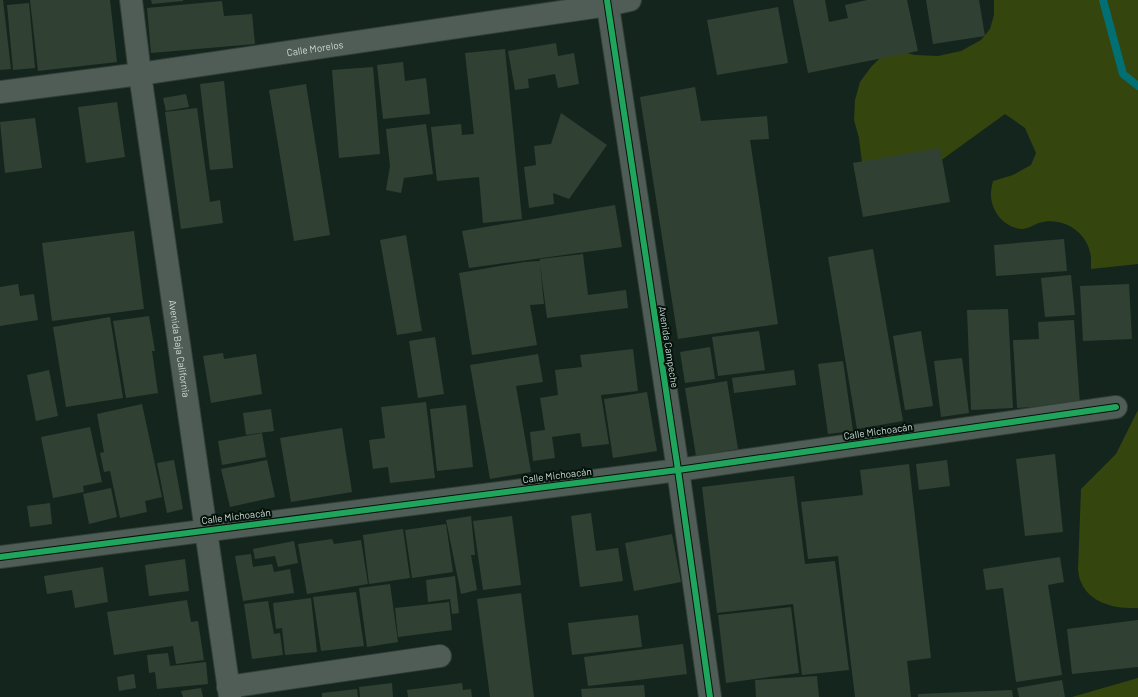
<svg xmlns="http://www.w3.org/2000/svg" width="1138" height="697" font-family="Barlow,sans-serif">
	<style>
		.green { fill: #34450e }
		.lines { fill: none; stroke-linecap: round; stroke-linejoin: round }
		.stream { stroke: #026f72; stroke-width: 8 }
		.building { fill: #304033 }
		.minor-casing { stroke: #323f38; stroke-width: 24 }
		.minor { stroke: #505d57; stroke-width: 22 }
		.cycleway-casing { stroke: #05110b; stroke-width: 8 }
		.cycleway { stroke: #20a55d; stroke-width: 6 }
		.labels { text-anchor: middle; stroke-width: 4; stroke-linejoin: round; paint-order: stroke }
		.street-label { font-size: 10px; fill: #c9dad1; stroke: #05110b }
	</style>
	<rect width="100%" height="100%" fill="#14251d"/>
	<g class="green">
		<path d="M994 0H1138V264L1091 269C1091 265 1091 261 1091 257 1088 232 1063 216 1039 223 1033 225 1028 229 1022 229 1004 228 990 210 991 193 991 189 992 185 993 181L1013 175 1031 165 1036 153 1025 128 1005 114 936 164 862 163 859 138 854 120 855 100 860 82 871 67 880 58 903 52 915 55 938 56 961 51 981 40 990 29 994 15Z"/>
		<path d="M1138 410V608C1117 609 1090 604 1081 582 1079 579 1079 574 1078 570L1081 489 1116 454Z"/>
		<path d="M1138 678V697H1072Z"/>
	</g>
	<g class="lines">
		<path class="stream" d="M1103 0 1123 74 1138 86"/>
	</g>
	<g class="building">
		<path d="M0 0H3L11 69 0 70Z"/>
		<path d="M30 0H110L117 62 38 71Z"/>
		<path d="M151 0H183V1L152 4Z"/>
		<path d="M793 0H825L829 22 848 18 845 5 867 0H907L918 51 808 73Z"/>
		<path d="M926 0H979L985 36 933 44Z"/>
		<path d="M222 1 224 16 252 14 255 44 151 53 147 8Z"/>
		<path d="M29 3 35 68 13 70 7 5Z"/>
		<path d="M778 7 788 63 717 75 707 20Z"/>
		<path d="M556 43 558 56 574 53 579 84 558 88 555 74 528 79 529 88 515 90 508 51Z"/>
		<path d="M505 49 522 219 483 223 479 177 437 181 431 127 461 124 462 135 474 134 465 53Z"/>
		<path d="M403 62 405 81 426 78 430 114 383 119 377 65Z"/>
		<path d="M373 67 380 154 339 158 332 70Z"/>
		<path d="M224 81 233 168 210 170 200 84Z"/>
		<path d="M306 84 330 235 294 241 269 90Z"/>
		<path d="M695 87 701 121 767 116 769 139 750 140 778 324 678 339 640 97Z"/>
		<path d="M186 94 189 107 166 111 163 98Z"/>
		<path d="M117 102 125 157 86 163 78 107Z"/>
		<path d="M197 108 210 202 220 200 223 223 181 229 165 112Z"/>
		<path d="M561 113 607 145 569 199 553 193 554 204 529 208 524 167 536 165 534 146 551 144Z"/>
		<path d="M35 118 42 168 5 173 0 122Z"/>
		<path d="M426 124 433 174 404 178 401 193 386 190 390 166 386 129Z"/>
		<path d="M940 148 950 202 863 217 853 163Z"/>
		<path d="M615 205 622 247 469 268 462 231Z"/>
		<path d="M134 231 144 309 52 321 42 243Z"/>
		<path d="M406 235 422 331 397 335 380 240Z"/>
		<path d="M1064 239 1067 271 996 276 994 245Z"/>
		<path d="M873 249 903 421 857 429 828 257Z"/>
		<path d="M583 254 588 295 626 290 628 308 547 318 540 264 544 304 530 305 537 345 472 355 459 273 524 262 540 261V259Z"/>
		<path d="M1071 275 1075 315 1045 317 1041 278Z"/>
		<path d="M18 284 20 296 34 294 38 320 0 326V287Z"/>
		<path d="M1129 284 1132 339 1083 341 1080 286Z"/>
		<path d="M1008 309 1013 408 971 410 967 310Z"/>
		<path d="M149 316 155 351H152L158 393 126 398 113 321Z"/>
		<path d="M110 317 123 398 66 407 53 327Z"/>
		<path d="M1074 320 1080 404 1017 408 1013 340 1039 339 1038 322Z"/>
		<path d="M759 331 765 370 718 376 712 337Z"/>
		<path d="M921 331 933 406 905 410 893 336Z"/>
		<path d="M435 337 444 394 418 398 409 341Z"/>
		<path d="M710 347 715 379 685 383 680 352Z"/>
		<path d="M633 349 638 391 601 395 609 444 582 447 580 433 552 437 555 458 533 461 530 432 545 430 540 398 558 395 555 370 582 367 580 355Z"/>
		<path d="M223 353 224 359 256 354 262 394 211 403 203 356Z"/>
		<path d="M538 354 543 382 516 386 531 472 490 479 470 365Z"/>
		<path d="M962 358 969 413 941 417 934 361Z"/>
		<path d="M843 361 853 431 828 434 818 364Z"/>
		<path d="M49 370 58 416 36 421 27 375Z"/>
		<path d="M794 370 796 385 734 393 732 378Z"/>
		<path d="M727 381 738 449 696 456 685 388Z"/>
		<path d="M647 392 657 451 613 458 604 399Z"/>
		<path d="M426 402 435 478 390 483 388 467 373 469 369 440 385 438 381 407Z"/>
		<path d="M142 404 162 497 145 501 147 512 120 518 110 471 104 472 100 453 104 452 97 414Z"/>
		<path d="M466 405 473 467 437 471 430 409Z"/>
		<path d="M271 409 274 431 246 435 243 413Z"/>
		<path d="M90 427 102 482 83 486 84 492 53 498 41 437Z"/>
		<path d="M342 428 352 492 291 502 280 438Z"/>
		<path d="M262 433 266 457 222 465 218 441Z"/>
		<path d="M1055 454 1063 532 1025 536 1016 459Z"/>
		<path d="M174 460 183 509 167 513 157 463Z"/>
		<path d="M267 460 275 497 230 507 221 469Z"/>
		<path d="M947 460 950 486 919 490 916 464Z"/>
		<path d="M909 464 931 658 907 661 911 697H855L838 556 808 559 801 502 863 495 860 470Z"/>
		<path d="M794 476 805 564 835 561 849 670 802 675 793 604 717 613 702 487Z"/>
		<path d="M111 488 117 517 89 524 83 494Z"/>
		<path d="M50 503 52 524 30 527 27 506Z"/>
		<path d="M591 513 596 551 618 548 623 581 580 587 571 516Z"/>
		<path d="M471 516 475 555H471L477 590 461 594 446 520Z"/>
		<path d="M512 516 521 585 483 590 473 521Z"/>
		<path d="M446 524 453 572 412 578 405 530Z"/>
		<path d="M403 529 410 578 369 584 363 535Z"/>
		<path d="M672 534 681 582 634 591 625 543Z"/>
		<path d="M332 539 334 544 361 540 368 584 307 594 298 544Z"/>
		<path d="M294 541 298 563 278 567 275 556 255 559 253 549Z"/>
		<path d="M251 554 253 567 272 564 274 572 290 569 294 593 243 601 235 556Z"/>
		<path d="M1060 557 1064 582 1048 585 1062 675 1016 682 1003 588 986 590 983 569Z"/>
		<path d="M185 559 189 591 149 596 145 565Z"/>
		<path d="M103 567 108 602 75 608 72 590 47 594 44 576Z"/>
		<path d="M455 576 459 613 452 614 450 599 428 602 426 580Z"/>
		<path d="M390 584 398 642 367 647 359 588Z"/>
		<path d="M356 592 364 646 321 651 313 597Z"/>
		<path d="M521 593 534 697H490L477 599Z"/>
		<path d="M311 598 317 652 285 655 282 628 276 629 273 603Z"/>
		<path d="M187 600 191 622 198 621 204 660 176 664 173 646 114 655 107 612Z"/>
		<path d="M268 601 274 634 280 633 283 655 252 659 244 604Z"/>
		<path d="M449 602 452 630 398 637 395 608Z"/>
		<path d="M791 607 799 673 726 683 718 615Z"/>
		<path d="M638 615 642 647 572 655 568 623Z"/>
		<path d="M1138 620V667L1072 674 1067 629Z"/>
		<path d="M683 644 687 674 588 686 584 657Z"/>
		<path d="M168 653 170 666 206 662 208 684 157 689 155 672 149 673 147 655Z"/>
		<path d="M134 674 136 688 119 691 117 677Z"/>
		<path d="M817 676 819 697H756L755 680Z"/>
		<path d="M1062 680 1065 697H1019L1017 688Z"/>
		<path d="M392 683 393 697H360L359 687Z"/>
		<path d="M462 683 463 690 471 689 472 697H408L407 690Z"/>
		<path d="M644 685 645 697H582L581 689Z"/>
		<path d="M201 688 203 697H183L181 691Z"/>
		<path d="M357 689 358 697H322V693Z"/>
		<path d="M1012 690 1013 697H918V694Z"/>
	</g>
	<g class="lines">
		<defs>
			<g id="minor">
				<path id="s1" d="M131 0 140 74 230 697"/>
				<path d="M607 0 678 470 710 697"/>
				<path id="s2" d="M0 92 140 74 608 5 630 0"/>
				<path d="M0 557 678 470 1116 407"/>
				<path d="M228 687 440 656"/>
			</g>
		</defs>
		<use href="#minor" class="minor-casing"/>
		<use href="#minor" class="minor"/>
		<defs>
			<g id="cycleway">
				<path d="M607 0 678 470 710 697"/>
				<path d="M0 557 678 470 1116 407"/>
			</g>
		</defs>
		<use href="#cycleway" class="cycleway-casing"/>
		<use href="#cycleway" class="cycleway"/>
	</g>
	<g class="labels">
		<g class="street-label">
			<text dy="4" stroke="none"><textPath href="#s2" startOffset="318">Calle Morelos</textPath></text>
			<text transform="translate(669 347) rotate(81)" y="4">Avenida Campeche</text>
			<text dy="4" stroke="none"><textPath href="#s1" startOffset="352">Avenida Baja California</textPath></text>
			<text transform="translate(878 431) rotate(-8)" y="4">Calle Michoacán</text>
			<text transform="translate(557 475) rotate(-7)" y="4">Calle Michoacán</text>
			<text transform="translate(236 516) rotate(-7)" y="4">Calle Michoacán</text>
		</g>
	</g>
</svg>
